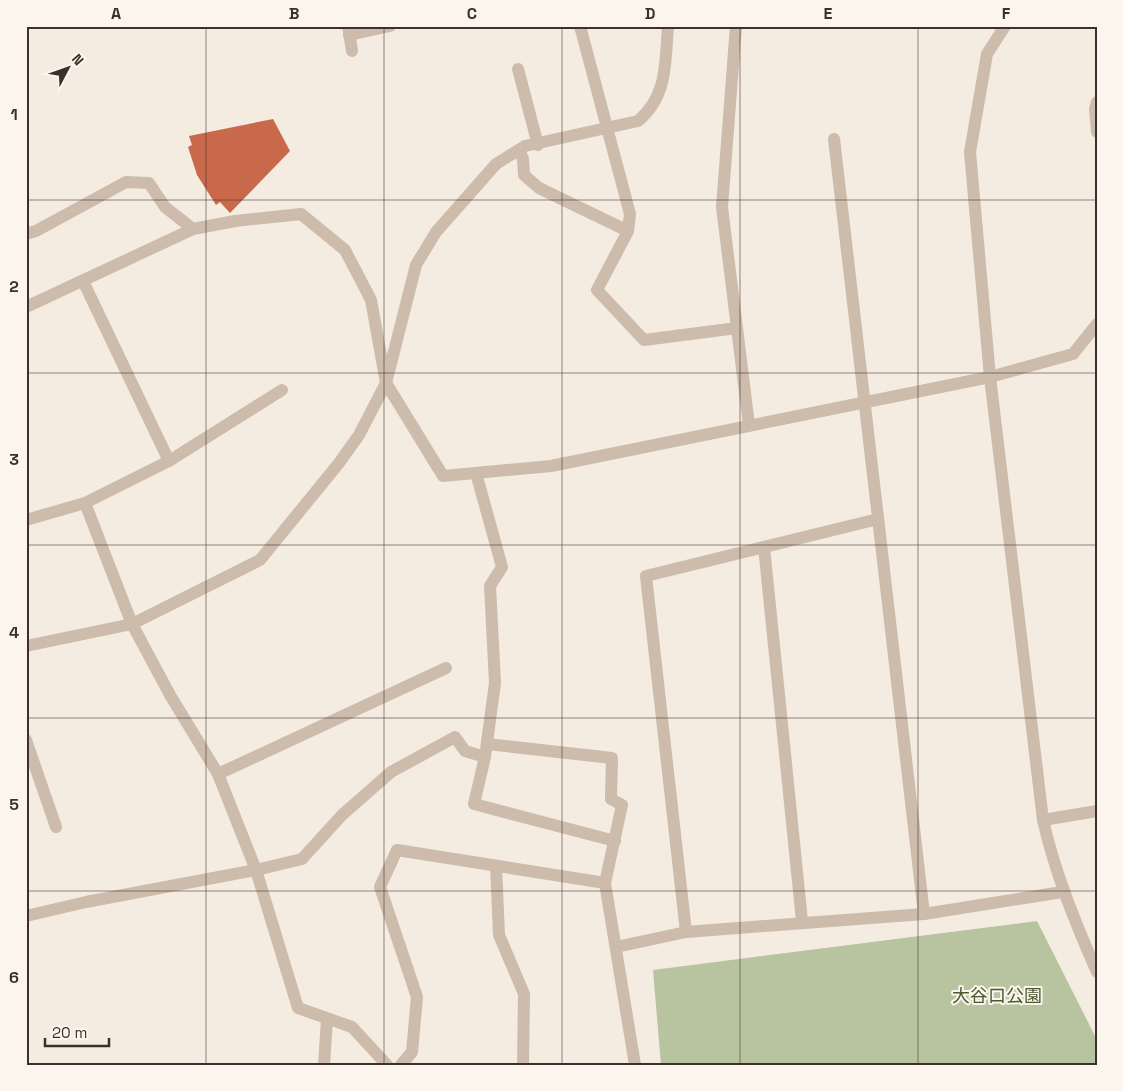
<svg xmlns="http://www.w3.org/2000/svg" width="1123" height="1091" font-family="'Space Grotesk','Noto Sans JP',sans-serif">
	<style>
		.green { fill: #b8c4a0 }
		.building { fill: #c8694b }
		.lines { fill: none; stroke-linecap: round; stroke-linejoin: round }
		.minor { stroke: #cdbbac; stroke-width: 12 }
		.grid { fill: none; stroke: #3b302b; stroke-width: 1; stroke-opacity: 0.55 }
		.labels { text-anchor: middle; stroke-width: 4; stroke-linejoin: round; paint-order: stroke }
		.park-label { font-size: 18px; fill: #4a5a2e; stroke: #fbf5ee }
		.neatline { fill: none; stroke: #3b302b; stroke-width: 2 }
		.grid-label { font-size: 16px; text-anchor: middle; font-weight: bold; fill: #3b302b }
	</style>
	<rect width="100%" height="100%" fill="#f4ebe1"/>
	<path class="green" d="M1037 921 1097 1040V1065H661L653 970Z"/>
	<path class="building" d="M273 119 290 151 230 213 220 202 216 205 197 175 188 147 192 145 189 136Z"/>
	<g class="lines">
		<g class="minor">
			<path d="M348 26 352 51"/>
			<path d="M580 26 630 214 628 231 597 290 644 340 737 328"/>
			<path d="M736 26 722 207 749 425"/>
			<path d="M1005 26 987 54 970 152 990 377 1043 820C1055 873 1075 922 1097 972"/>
			<path d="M349 35 390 26"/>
			<path d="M518 69 538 145"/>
			<path d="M1097 102 1095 109 1097 132"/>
			<path d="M834 139 924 914"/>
			<path d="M519 150 523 159 524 175 539 188 628 231"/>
			<path d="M26 234 36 231 126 182 149 183 165 207 193 229 235 221 301 214 345 250 371 300 386 383 443 476 551 466 990 377 1073 354 1097 324"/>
			<path d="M83 281 169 461"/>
			<path d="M26 307 193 229"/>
			<path d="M476 473 502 567 490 586 495 683 485 757 474 804 615 841"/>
			<path d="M85 503 132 624 170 695 218 774 256 870 298 1008 352 1027 387 1065"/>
			<path d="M26 520 85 503 169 461 282 390"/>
			<path d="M764 547 802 921"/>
			<path d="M26 646 132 624 260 560 339 463 359 435 386 383 416 265 436 232 496 164 525 146 638 121C668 96 665 62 668 26"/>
			<path d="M26 740 56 827"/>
			<path d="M487 744 612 758 611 799 622 805 605 883"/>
			<path d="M218 774 446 668"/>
			<path d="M1043 820 1097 811"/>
			<path d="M496 866 499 935 524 994 523 1065"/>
			<path d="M26 916 86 902 256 870 302 859 342 815 391 772 455 737 465 751 485 757"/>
			<path d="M686 932 646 576 878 519"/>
			<path d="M616 947 686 932 924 914 1062 892"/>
			<path d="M324 1065 327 1019"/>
			<path d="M401 1065 412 1052 417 997 380 887 397 850 605 883 635 1065"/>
		</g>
	</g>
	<path class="grid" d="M206 26V1065M384 26V1065M562 26V1065M740 26V1065M918 26V1065M26 200H1097M26 373H1097M26 545H1097M26 718H1097M26 891H1097"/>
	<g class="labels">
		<g class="park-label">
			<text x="997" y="1002">大谷口公園</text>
		</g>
	</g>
	<rect width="1123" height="1091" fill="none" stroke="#fbf5ee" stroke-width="55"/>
	<g transform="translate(68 68) rotate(49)" stroke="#fbf5ee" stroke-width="4" paint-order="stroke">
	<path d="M0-4L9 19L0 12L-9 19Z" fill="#3b302b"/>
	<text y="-8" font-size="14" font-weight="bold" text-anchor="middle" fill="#3b302b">N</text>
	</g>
	<path d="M45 1038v8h64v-8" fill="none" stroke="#3b302b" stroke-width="2.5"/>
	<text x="52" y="1038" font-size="15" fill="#3b302b" stroke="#fbf5ee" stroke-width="4" paint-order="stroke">20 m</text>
	<rect x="28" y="28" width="1068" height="1036" class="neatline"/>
	<g class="grid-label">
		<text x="116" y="19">A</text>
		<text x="294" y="19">B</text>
		<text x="472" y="19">C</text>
		<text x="650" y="19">D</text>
		<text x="828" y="19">E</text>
		<text x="1006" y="19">F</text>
		<text x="14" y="120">1</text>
		<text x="14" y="292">2</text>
		<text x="14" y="465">3</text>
		<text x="14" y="638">4</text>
		<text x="14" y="810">5</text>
		<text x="14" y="983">6</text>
	</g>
</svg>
